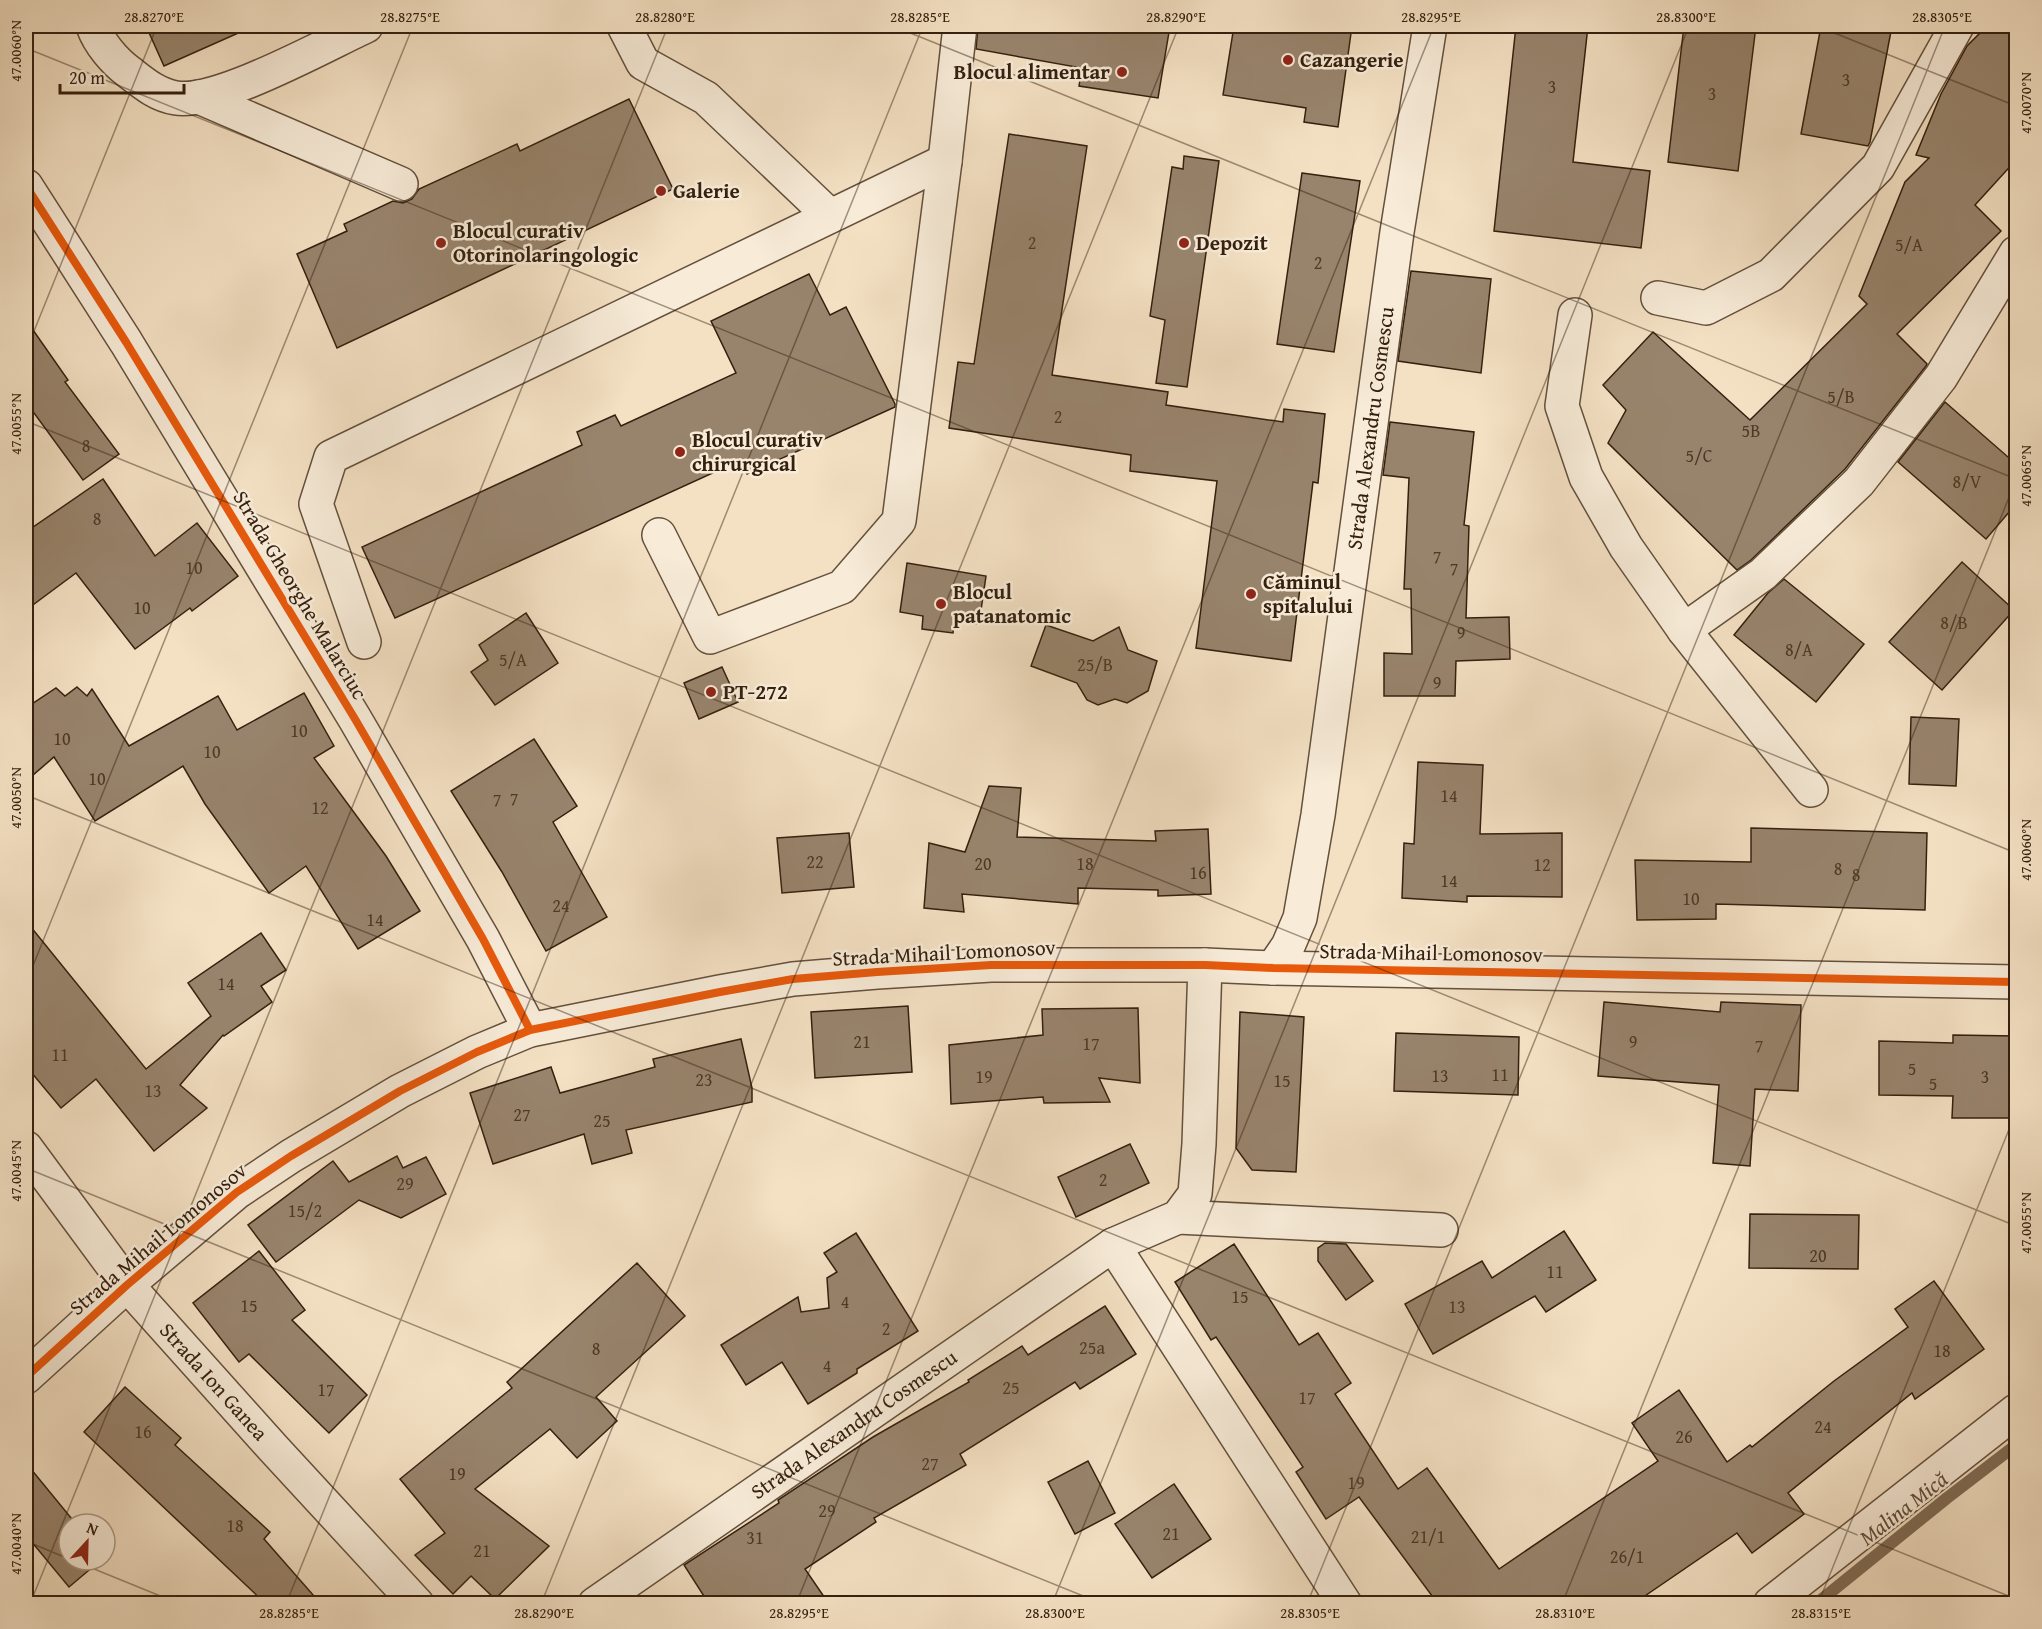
<svg xmlns="http://www.w3.org/2000/svg" width="2042" height="1629" font-family="'Gentium Book Plus',serif">
	<style>
		.lines { fill: none; stroke-linecap: round; stroke-linejoin: round }
		.stream { stroke: #806c56; stroke-width: 12 }
		.building { fill: #98846d; stroke: #34200f; stroke-width: 1.5 }
		.minor-casing { stroke: #64503c; stroke-width: 36 }
		.minor { stroke: #f8ecd9; stroke-width: 33 }
		.cycleway-casing { stroke: #f8ecd9; stroke-width: 11 }
		.cycleway { stroke: #e8590c; stroke-width: 8 }
		.ticks { fill: none; stroke: #34200f; stroke-width: 1.5; stroke-opacity: 0.45 }
		.poi-dot { fill: #8f2418; stroke: #f8ecd9; stroke-width: 2 }
		.labels { text-anchor: middle; stroke-width: 5; stroke-linejoin: round; paint-order: stroke }
		.number-label { font-size: 18px; fill: #4d3926 }
		.poi-label { font-size: 21px; font-weight: bold; fill: #34200f; stroke: #f8ecd9; text-anchor: start }
		.street-label { font-size: 21px; fill: #34200f; stroke: #f8ecd9 }
		.water-label { font-size: 22px; font-style: italic; fill: #604c39; stroke: #f8ecd9 }
		.neatline { fill: none; stroke: #34200f; stroke-width: 2 }
		.ticks-label { font-size: 15px; text-anchor: middle; fill: #34200f }
	</style>
	<rect width="100%" height="100%" fill="#f4e1c4"/>
	<filter id="stains"><feTurbulence type="fractalNoise" baseFrequency=".00333" numOctaves="4"/><feColorMatrix values="0 0 0 0 .2 0 0 0 0 .09 0 0 0 0 .02 0 0 0 .5 -.17"/></filter>
	<radialGradient id="worn" r=".72"><stop offset=".6" stop-color="#630" stop-opacity="0"/><stop offset="1" stop-color="#630" stop-opacity=".3"/></radialGradient>
	<g class="lines">
		<path class="stream" d="M1816 1604 1947 1498 2016 1445"/>
	</g>
	<g class="building">
		<path d="M146 26H254L164 66Z"/>
		<path d="M978 26H1170L1158 98 1079 86 1082 68 976 49Z"/>
		<path d="M1234 26H1352L1338 127 1304 122 1306 108 1223 95Z"/>
		<path d="M1516 26H1588L1573 162 1650 171 1641 248 1494 231Z"/>
		<path d="M1684 26H1756L1738 171 1668 162Z"/>
		<path d="M1821 26H1892L1870 142 1868 146 1801 134Z"/>
		<path d="M1987 26H2016V160L1975 205 2001 231 1897 334 1927 364 1926 366 1845 469 1751 560 1737 570 1608 443 1626 410 1603 385 1653 332 1750 420 1867 304 1859 296 1905 182 1929 158 1916 155 1941 94 1967 46Z"/>
		<path d="M629 99 673 189 337 348 297 254 347 231 344 224 393 201 403 203 412 199 419 189 517 144 520 151Z"/>
		<path d="M1009 134 1087 146 1052 375 1168 392 1166 405 1283 422 1284 409 1325 414 1318 483 1313 482 1291 661 1196 648 1217 481 1130 471 1131 455 949 428 958 362 974 364Z"/>
		<path d="M1184 156 1219 161 1187 387 1156 383 1165 320 1150 316 1172 167 1183 169Z"/>
		<path d="M1302 173 1360 181 1334 352 1277 344Z"/>
		<path d="M1411 271 1491 279 1481 373 1398 361Z"/>
		<path d="M809 274 830 315 846 307 895 404V407L747 474 741 460 395 618 362 547 582 445 577 432 615 415 621 426 736 373 711 321Z"/>
		<path d="M26 320 68 380 65 382 119 454 83 480 26 402Z"/>
		<path d="M1945 402 2016 464V504L1986 539 1898 462Z"/>
		<path d="M1390 422 1474 432 1464 525 1469 526 1466 618 1509 617 1510 659 1456 661 1455 696H1384V653L1412 654 1411 589H1404L1409 478 1383 475Z"/>
		<path d="M103 479 155 556 197 523 238 576 192 611 190 608 135 649 76 573 26 610V532Z"/>
		<path d="M1962 562 2014 610 1942 690 1889 642Z"/>
		<path d="M907 563 986 576 979 624 954 621 953 633 922 629 923 616 900 612Z"/>
		<path d="M1784 579 1864 644 1816 702 1734 635 1768 593Z"/>
		<path d="M526 613 558 663 495 705 471 672 488 660 479 645Z"/>
		<path d="M1046 625 1093 641 1119 627 1128 650 1157 661 1148 691 1127 703 1115 699 1098 705 1087 700 1077 683 1031 666Z"/>
		<path d="M722 667 738 702 699 719 684 683Z"/>
		<path d="M77 687 87 696 92 689 129 746 218 696 237 730 304 693 334 746 314 758 386 856 420 911 358 949 306 866 269 893 205 804 183 766 95 821 54 757 26 781V708L56 688 65 696Z"/>
		<path d="M1911 717 1959 719 1956 786 1909 784Z"/>
		<path d="M534 739 577 806 553 822 607 917 546 951 502 872 451 791Z"/>
		<path d="M1418 762 1483 765 1480 834 1562 833V897L1467 896V902L1402 898 1404 843 1414 844Z"/>
		<path d="M989 786 1021 788 1017 837 1156 841 1155 831 1208 829 1211 894 1158 896V890L1078 888V904L962 894 964 912 924 908 929 843 965 852Z"/>
		<path d="M1751 828 1927 833 1925 910 1716 904V919L1637 920 1635 860 1751 862Z"/>
		<path d="M849 833 854 887 782 893 777 838Z"/>
		<path d="M26 921 146 1069 211 1016 188 983 261 933 286 970 261 986 272 1002 224 1036 223 1035 180 1085 207 1108 154 1151 96 1079 61 1108 26 1066Z"/>
		<path d="M1604 1002 1720 1012 1721 1002 1801 1005 1798 1091 1755 1089 1750 1166 1713 1163 1719 1085 1598 1076Z"/>
		<path d="M908 1006 912 1072 815 1078 811 1012Z"/>
		<path d="M1138 1008 1140 1083 1099 1078 1110 1102 1044 1103 1043 1097 951 1104 949 1045 1043 1035 1042 1009Z"/>
		<path d="M1240 1012 1304 1017 1296 1172 1252 1170 1236 1148Z"/>
		<path d="M1396 1033 1519 1037 1518 1095 1394 1091Z"/>
		<path d="M1953 1035 2016 1036V1118H1952L1953 1096 1879 1095V1041L1953 1043Z"/>
		<path d="M741 1039 752 1088V1102L626 1130 632 1153 592 1164 584 1134 493 1164 470 1093 551 1067 560 1093 655 1067 653 1059Z"/>
		<path d="M1130 1144 1149 1183 1076 1217 1058 1177Z"/>
		<path d="M397 1156 403 1168 426 1157 446 1194 401 1218 359 1200 276 1262 248 1225 333 1161 349 1182Z"/>
		<path d="M1750 1214 1859 1215 1858 1269 1749 1268Z"/>
		<path d="M1564 1231 1596 1280 1546 1312 1535 1296 1433 1354 1405 1304 1482 1261 1492 1278Z"/>
		<path d="M856 1233 918 1331 857 1369V1373L808 1404 782 1362 746 1385 721 1345 798 1297 801 1312 829 1308 827 1278 837 1272 824 1253Z"/>
		<path d="M1325 1243 1346 1244 1373 1281 1346 1300 1318 1261V1248Z"/>
		<path d="M1234 1244 1299 1345 1318 1333 1351 1383 1335 1394 1398 1489 1427 1468 1499 1569 1658 1461 1632 1423 1679 1390 1727 1462 1750 1445 1752 1447 1834 1381 1908 1327 1895 1309 1934 1281 1984 1349 1915 1399 1912 1393 1788 1493 1804 1514 1752 1553 1737 1533 1633 1604H1438L1359 1497 1326 1519 1296 1472 1303 1467 1216 1337 1211 1340 1175 1282Z"/>
		<path d="M259 1251 305 1310 292 1320 367 1395 329 1433 249 1354 239 1362 193 1303Z"/>
		<path d="M637 1263 685 1316 596 1397 617 1421 577 1458 550 1429 475 1489 549 1546 495 1599 471 1576 453 1594 415 1555 445 1533 400 1479 512 1388 507 1382Z"/>
		<path d="M1105 1306 1136 1354 1080 1389 1075 1382 960 1454 966 1465 874 1518 876 1522 805 1569 829 1604H709L684 1565 779 1503 778 1500 873 1437 969 1382 968 1380 1022 1346 1028 1355Z"/>
		<path d="M125 1387 181 1438 175 1445 270 1532 264 1539 321 1604H266L84 1432Z"/>
		<path d="M1088 1461 1115 1513 1075 1534 1048 1482Z"/>
		<path d="M26 1463 76 1524H69V1560H101L69 1587 26 1535Z"/>
		<path d="M1174 1484 1211 1539 1152 1578 1115 1524Z"/>
	</g>
	<g class="lines">
		<defs>
			<g id="minor">
				<path d="M93 26C99 43 114 61 129 72 143 83 157 95 176 98 217 105 325 45 366 26"/>
				<path d="M624 26 643 63 706 98 830 216"/>
				<path d="M199 97 401 184"/>
				<path d="M26 186 126 342 355 719 483 939 530 1030"/>
				<path d="M1658 298 1706 308 1771 275 1878 167 1957 26"/>
				<path d="M1575 315 1562 406 1586 477 1626 547 1684 630 1811 790"/>
				<path d="M659 535 710 637 842 587 899 521 945 161 960 26"/>
				<path d="M1684 630 1763 574 1859 482 1941 377 2016 253"/>
				<path d="M364 642 316 504 331 457 945 161"/>
				<path id="s1" d="M1273 968 1288 946 1300 918 1318 815 1397 232 1430 26"/>
				<path id="s2" d="M26 1148 127 1285 274 1449 417 1604"/>
				<path d="M1178 1217 1441 1230"/>
				<path d="M1113 1245 1345 1604"/>
				<path d="M26 1377 127 1285 237 1192 291 1156 400 1091 477 1052 530 1030 720 992 793 979 877 972 991 965H1205L1273 968 2016 982"/>
				<path id="s3" d="M595 1604 1113 1245 1178 1217 1195 1194 1199 1144 1205 965"/>
				<path d="M1770 1604 2016 1411"/>
			</g>
		</defs>
		<use href="#minor" class="minor-casing"/>
		<use href="#minor" class="minor"/>
		<defs>
			<g id="cycleway">
				<path d="M26 186 126 342 355 719 483 939 530 1030"/>
				<path d="M26 1377 127 1285 237 1192 291 1156 400 1091 477 1052 530 1030 720 992 793 979 877 972 991 965H1205L1273 968 2016 982"/>
			</g>
		</defs>
		<use href="#cycleway" class="cycleway-casing"/>
		<use href="#cycleway" class="cycleway"/>
	</g>
	<path class="ticks" d="M893 26 2016 479M1817 26 2016 106M26 48 2016 853M26 351 157 26M26 421 2016 1226M26 795 2016 1599M26 983 413 26M26 1168 1103 1604M26 1541 69 1559M72 1560 180 1604M30 1604 668 26M286 1604 923 26M541 1604 1179 26M796 1604 1434 26M1052 1604 1689 26M1307 1604 1945 26M1562 1604 2016 480M1818 1604 2016 1112"/>
	<g class="poi-dot">
		<circle cx="1288" cy="60" r="6"/>
		<circle cx="1122" cy="72" r="6"/>
		<circle cx="661" cy="191" r="6"/>
		<circle cx="441" cy="243" r="6"/>
		<circle cx="1184" cy="243" r="6"/>
		<circle cx="680" cy="452" r="6"/>
		<circle cx="1251" cy="594" r="6"/>
		<circle cx="941" cy="604" r="6"/>
		<circle cx="711" cy="692" r="6"/>
	</g>
	<g class="labels">
		<g class="number-label">
			<text x="1846" y="86">3</text>
			<text x="1552" y="93">3</text>
			<text x="1712" y="100">3</text>
			<text x="1032" y="249">2</text>
			<text x="1909" y="251">5/A</text>
			<text x="1318" y="269">2</text>
			<text x="1841" y="403">5/B</text>
			<text x="1058" y="423">2</text>
			<text x="1751" y="437">5B</text>
			<text x="86" y="452">8</text>
			<text x="1699" y="462">5/C</text>
			<text x="1967" y="488">8/V</text>
			<text x="97" y="525">8</text>
			<text x="1437" y="563">7</text>
			<text x="194" y="574">10</text>
			<text x="1454" y="575">7</text>
			<text x="142" y="614">10</text>
			<text x="1954" y="629">8/B</text>
			<text x="1461" y="639">9</text>
			<text x="1799" y="656">8/A</text>
			<text x="513" y="666">5/A</text>
			<text x="1095" y="671">25/B</text>
			<text x="1437" y="689">9</text>
			<text x="299" y="737">10</text>
			<text x="62" y="745">10</text>
			<text x="212" y="758">10</text>
			<text x="97" y="785">10</text>
			<text x="1449" y="802">14</text>
			<text x="514" y="805">7</text>
			<text x="497" y="806">7</text>
			<text x="320" y="814">12</text>
			<text x="815" y="868">22</text>
			<text x="983" y="870">20</text>
			<text x="1085" y="870">18</text>
			<text x="1542" y="871">12</text>
			<text x="1838" y="875">8</text>
			<text x="1198" y="879">16</text>
			<text x="1856" y="881">8</text>
			<text x="1449" y="887">14</text>
			<text x="1691" y="905">10</text>
			<text x="561" y="912">24</text>
			<text x="375" y="926">14</text>
			<text x="226" y="990">14</text>
			<text x="862" y="1048">21</text>
			<text x="1633" y="1048">9</text>
			<text x="1091" y="1050">17</text>
			<text x="1759" y="1052">7</text>
			<text x="60" y="1061">11</text>
			<text x="1912" y="1075">5</text>
			<text x="1500" y="1081">11</text>
			<text x="1440" y="1082">13</text>
			<text x="984" y="1083">19</text>
			<text x="1985" y="1083">3</text>
			<text x="704" y="1086">23</text>
			<text x="1282" y="1087">15</text>
			<text x="1933" y="1090">5</text>
			<text x="153" y="1097">13</text>
			<text x="522" y="1121">27</text>
			<text x="602" y="1127">25</text>
			<text x="1103" y="1186">2</text>
			<text x="405" y="1190">29</text>
			<text x="305" y="1217">15/2</text>
			<text x="1818" y="1262">20</text>
			<text x="1555" y="1278">11</text>
			<text x="1240" y="1303">15</text>
			<text x="845" y="1308">4</text>
			<text x="249" y="1312">15</text>
			<text x="1457" y="1313">13</text>
			<text x="886" y="1335">2</text>
			<text x="1092" y="1354">25a</text>
			<text x="596" y="1355">8</text>
			<text x="1942" y="1357">18</text>
			<text x="827" y="1372">4</text>
			<text x="1011" y="1394">25</text>
			<text x="326" y="1396">17</text>
			<text x="1307" y="1404">17</text>
			<text x="1823" y="1433">24</text>
			<text x="143" y="1438">16</text>
			<text x="1684" y="1443">26</text>
			<text x="930" y="1470">27</text>
			<text x="457" y="1480">19</text>
			<text x="1356" y="1489">19</text>
			<text x="827" y="1517">29</text>
			<text x="235" y="1532">18</text>
			<text x="1171" y="1540">21</text>
			<text x="1428" y="1543">21/1</text>
			<text x="755" y="1544">31</text>
			<text x="482" y="1557">21</text>
			<text x="1627" y="1563">26/1</text>
		</g>
		<g class="poi-label">
			<text x="1300" y="67">Cazangerie</text>
			<text x="1110" y="79" text-anchor="end">Blocul alimentar</text>
			<text x="673" y="198">Galerie</text>
			<text x="453" y="238">Blocul curativ<tspan x="453" dy="24">Otorinolaringologic</tspan></text>
			<text x="1196" y="250">Depozit</text>
			<text x="692" y="447">Blocul curativ<tspan x="692" dy="24">chirurgical</tspan></text>
			<text x="1263" y="589">Căminul<tspan x="1263" dy="24">spitalului</tspan></text>
			<text x="953" y="599">Blocul<tspan x="953" dy="24">patanatomic</tspan></text>
			<text x="723" y="699">PT-272</text>
		</g>
		<g class="street-label">
			<text dy="7" stroke="none"><textPath href="#s1" startOffset="552">Strada Alexandru Cosmescu</textPath></text>
			<text transform="translate(300 595) rotate(59)" y="7">Strada Gheorghe Malarciuc</text>
			<text transform="translate(944 953) rotate(-3)" y="7">Strada Mihail Lomonosov</text>
			<text transform="translate(1431 953) rotate(1)" y="7">Strada Mihail Lomonosov</text>
			<text transform="translate(158 1239) rotate(-40)" y="7">Strada Mihail Lomonosov</text>
			<text dy="7" stroke="none"><textPath href="#s2" startOffset="300">Strada Ion Ganea</textPath></text>
			<text dy="7" stroke="none"><textPath href="#s3" startOffset="315">Strada Alexandru Cosmescu</textPath></text>
		</g>
		<g class="water-label">
			<text transform="translate(1903 1508) rotate(-38)" y="8">Malina Mică</text>
		</g>
	</g>
	<rect width="2042" height="1629" fill="none" stroke="#f4e1c4" stroke-width="66"/>
	<g transform="translate(87 1542) rotate(22)"><circle r="28" fill="#f8ecd9" stroke="#aa9a88" stroke-width="1.5"/>
	<path d="M0-4.5L10 22L0 15L-10 22Z" fill="#8f2418"/>
	<text y="-9" font-size="16" font-weight="bold" text-anchor="middle" fill="#34200f">N</text>
	</g>
	<path d="M60 84v9h124v-9" fill="none" stroke="#34200f" stroke-width="3"/>
	<text x="69" y="84" font-size="18" fill="#34200f" stroke="#f8ecd9" stroke-width="4.5" paint-order="stroke">20 m</text>
	<rect x="33" y="33" width="1976" height="1563" class="neatline"/>
	<g class="ticks-label">
		<text x="154" y="22">28.8270°E</text>
		<text x="410" y="22">28.8275°E</text>
		<text x="665" y="22">28.8280°E</text>
		<text x="920" y="22">28.8285°E</text>
		<text x="1176" y="22">28.8290°E</text>
		<text x="1431" y="22">28.8295°E</text>
		<text x="1686" y="22">28.8300°E</text>
		<text x="1942" y="22">28.8305°E</text>
		<text transform="translate(16 51) rotate(-90)" y="5">47.0060°N</text>
		<text transform="translate(2026 103) rotate(-90)" y="5">47.0070°N</text>
		<text transform="translate(16 424) rotate(-90)" y="5">47.0055°N</text>
		<text transform="translate(2026 476) rotate(-90)" y="5">47.0065°N</text>
		<text transform="translate(16 798) rotate(-90)" y="5">47.0050°N</text>
		<text transform="translate(2026 850) rotate(-90)" y="5">47.0060°N</text>
		<text transform="translate(16 1171) rotate(-90)" y="5">47.0045°N</text>
		<text transform="translate(2026 1223) rotate(-90)" y="5">47.0055°N</text>
		<text transform="translate(16 1544) rotate(-90)" y="5">47.0040°N</text>
		<text x="289" y="1618">28.8285°E</text>
		<text x="544" y="1618">28.8290°E</text>
		<text x="799" y="1618">28.8295°E</text>
		<text x="1055" y="1618">28.8300°E</text>
		<text x="1310" y="1618">28.8305°E</text>
		<text x="1565" y="1618">28.8310°E</text>
		<text x="1821" y="1618">28.8315°E</text>
	</g>
	<rect width="100%" height="100%" filter="url(#stains)"/>
	<rect width="100%" height="100%" fill="url(#worn)"/>
</svg>
